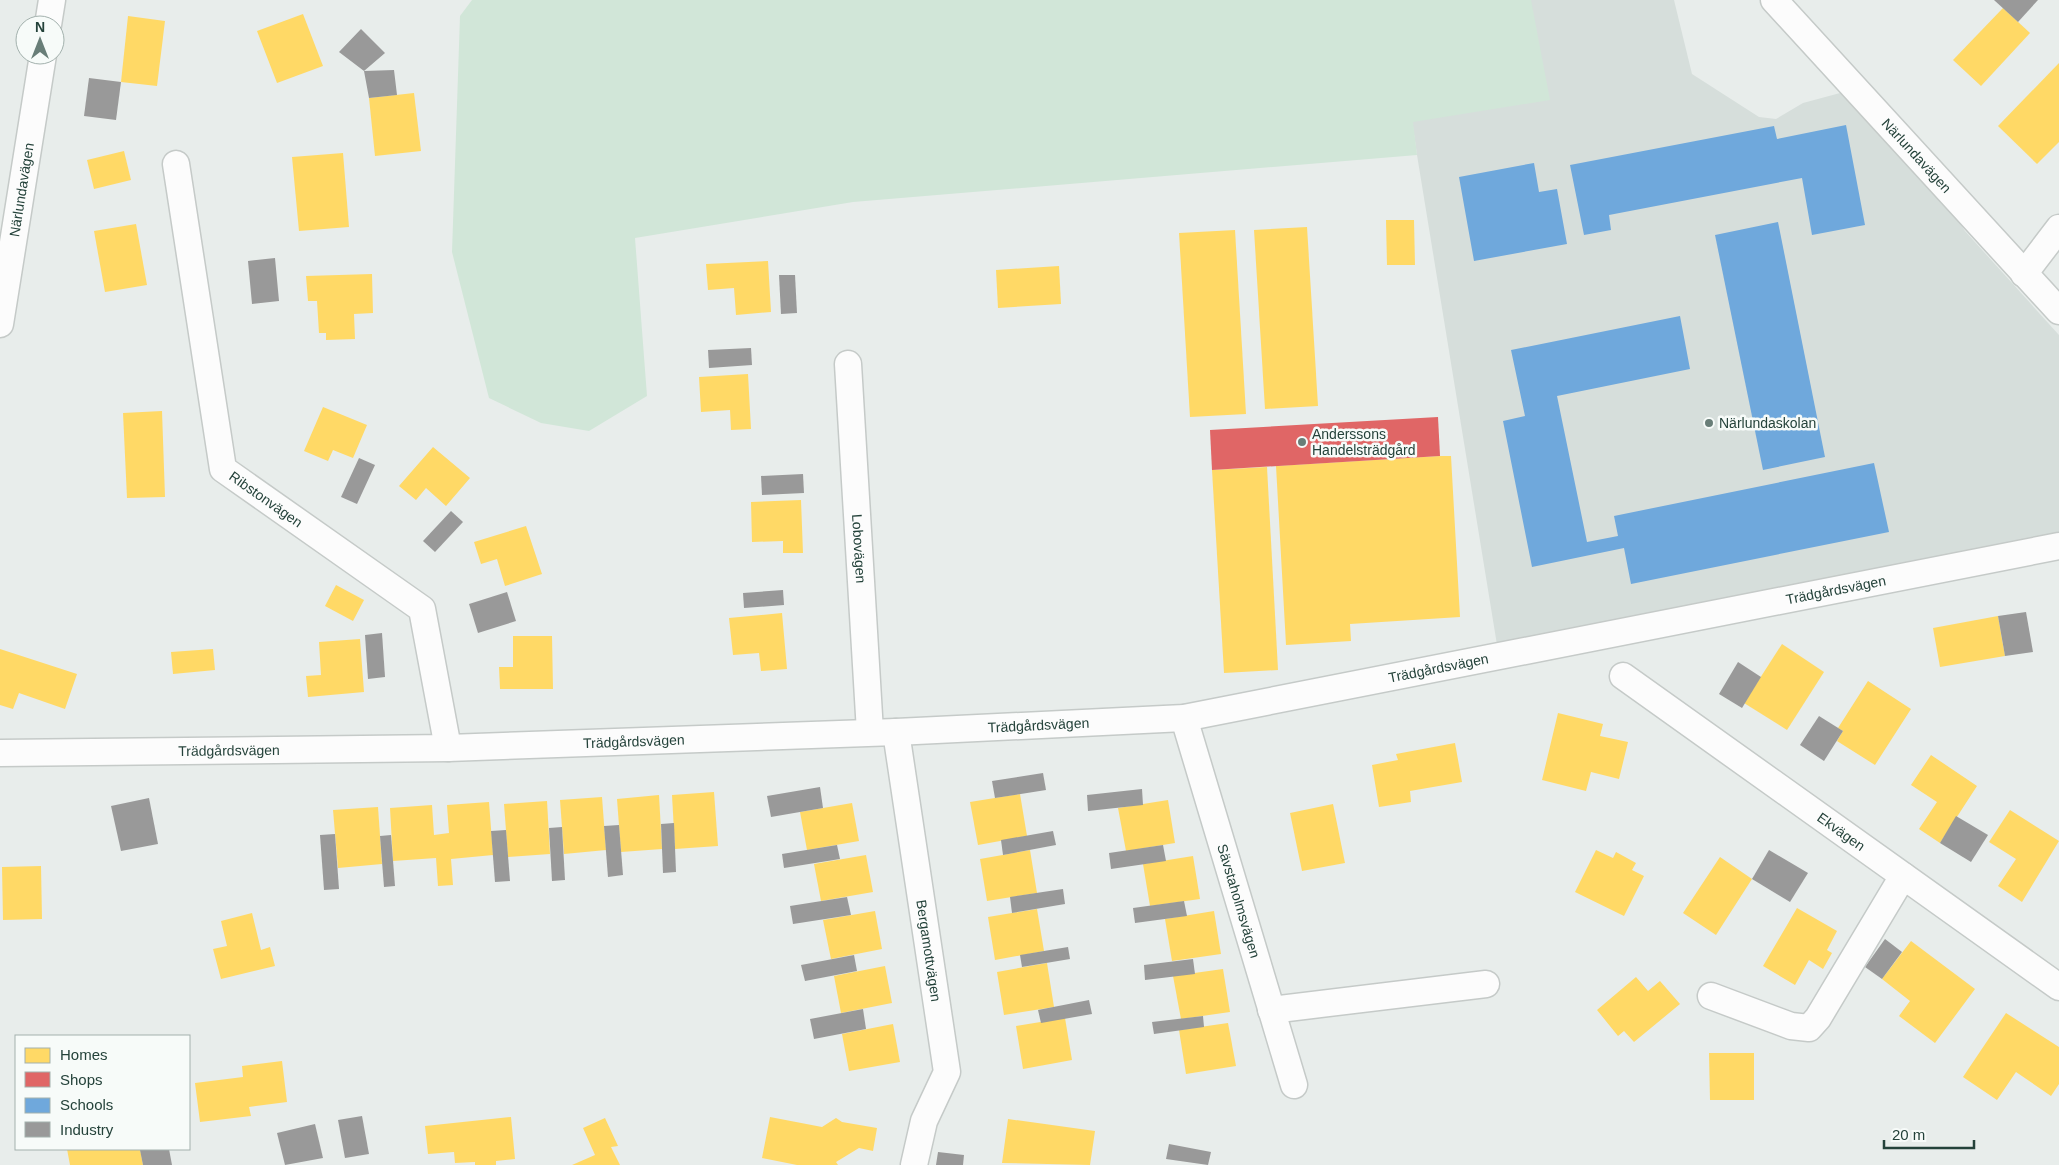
<svg xmlns="http://www.w3.org/2000/svg" width="2059" height="1165" font-family="Arial,sans-serif">
	<style>
		.built { fill: #d6dedb }
		.green { fill: #d1e6d8 }
		.homes { fill: #ffd966 }
		.shops { fill: #e06666 }
		.schools { fill: #6fa8dc }
		.industry { fill: #999 }
		.lines { fill: none; stroke-linecap: round; stroke-linejoin: round }
		.street-casing { stroke: #c5cac8; stroke-width: 29 }
		.street { stroke: #fcfcfc; stroke-width: 26 }
		.poi-dot { fill: #697e78; stroke: #f7fbf9; stroke-width: 2 }
		.labels { text-anchor: middle; stroke-width: 5; stroke-linejoin: round; paint-order: stroke }
		.street-label { font-size: 14px; fill: #24423a; stroke: #f7fbf9 }
		.poi-label { font-size: 14px; fill: #24423a; stroke: #f7fbf9; text-anchor: start }
	</style>
	<rect width="100%" height="100%" fill="#e8edeb"/>
	<path class="built" d="M1395 0H1674L1692 74 1759 117 1776 119 1803 103 1855 89 1914 153 1965 231 2059 335V545L1499 657 1417 155Z"/>
	<path class="green" d="M472 0H1531L1550 100 1413 122 1417 155 853 202 635 238 647 396 589 431 541 423 489 398 452 252 460 16Z"/>
	<g class="homes">
		<path d="M2003 8 2030 33 1981 86 1953 60Z"/>
		<path d="M303 14 323 66 277 83 257 31Z"/>
		<path d="M128 16 165 21 157 86 121 82Z"/>
		<path d="M2059 63V142L2037 164 1998 126Z"/>
		<path d="M414 93 421 151 375 156 369 98Z"/>
		<path d="M124 151 131 180 94 189 87 160Z"/>
		<path d="M343 153 349 227 299 231 292 157Z"/>
		<path d="M1386 220H1414L1415 265H1387Z"/>
		<path d="M136 224 147 285 105 292 94 231Z"/>
		<path d="M1307 227 1318 406 1265 409 1254 230Z"/>
		<path d="M1235 230 1246 414 1190 417 1179 233Z"/>
		<path d="M768 261 771 312 736 315 734 288 708 290 706 264Z"/>
		<path d="M1059 266 1061 304 998 308 996 270Z"/>
		<path d="M372 274 373 313 354 314 355 339 326 340V333H319L317 301H308L306 276Z"/>
		<path d="M748 374 751 429 731 430 730 410 701 412 699 377Z"/>
		<path d="M323 407 367 425 353 458 333 450 328 461 304 451Z"/>
		<path d="M162 411 165 497 127 498 123 413Z"/>
		<path d="M433 447 470 478 446 506 426 488 416 500 399 486Z"/>
		<path d="M1440 456H1451L1460 617 1350 624 1351 641 1286 645 1276 466Z"/>
		<path d="M1267 467 1278 670 1224 673 1212 470Z"/>
		<path d="M801 500 803 553H783V541L752 542 751 502Z"/>
		<path d="M526 526 542 574 505 586 497 559 481 564 474 542Z"/>
		<path d="M336 585 364 600 353 621 325 606Z"/>
		<path d="M782 613 787 669 761 671 759 653 733 655 729 618Z"/>
		<path d="M1998 616 2005 656 1940 667 1933 628Z"/>
		<path d="M513 636H552L553 689H500L499 667H513Z"/>
		<path d="M360 639 364 692 308 697 306 676 321 675 319 642Z"/>
		<path d="M1782 644 1824 672 1787 730 1744 703Z"/>
		<path d="M0 649 77 674 65 709 19 693 13 709 0 705Z"/>
		<path d="M213 649 215 670 173 674 171 652Z"/>
		<path d="M1868 681 1911 709 1875 765 1837 741 1843 731 1838 728Z"/>
		<path d="M1558 713 1603 724 1600 736 1628 742 1619 779 1591 772 1586 791 1542 780Z"/>
		<path d="M1455 743 1462 782 1410 791 1411 802 1379 807 1372 765 1398 760 1396 754Z"/>
		<path d="M1931 755 1977 786 1940 843 1919 829 1937 802 1911 785Z"/>
		<path d="M714 792 718 846 675 849 672 795Z"/>
		<path d="M1020 794 1027 836 978 845 970 802Z"/>
		<path d="M659 795 662 849 621 852 617 799Z"/>
		<path d="M602 797 606 850 564 854 560 800Z"/>
		<path d="M1168 800 1175 843 1126 851 1118 808Z"/>
		<path d="M547 801 550 854 508 857 504 804Z"/>
		<path d="M489 802 493 855 451 859 453 885 438 886 436 858 393 861 390 808 432 805 434 835 449 833 447 805Z"/>
		<path d="M852 803 859 841 807 850 800 812Z"/>
		<path d="M1333 804 1345 863 1302 871 1290 813Z"/>
		<path d="M378 807 382 864 338 868 333 810Z"/>
		<path d="M2010 810 2059 841 2022 902 1998 886 2016 859 1989 842Z"/>
		<path d="M1030 850 1037 893 987 901 980 859Z"/>
		<path d="M1596 850 1613 858 1616 852 1636 863 1632 870 1644 876 1624 916 1575 892Z"/>
		<path d="M866 855 873 892 821 901 814 864Z"/>
		<path d="M1193 856 1200 899 1150 906 1143 864Z"/>
		<path d="M1720 857 1752 879 1716 935 1683 913Z"/>
		<path d="M41 866 42 919 3 920 2 867Z"/>
		<path d="M1797 908 1837 931 1827 950 1832 953 1823 969 1809 960 1795 985 1763 966Z"/>
		<path d="M1037 909 1044 951 995 960 988 917Z"/>
		<path d="M875 911 882 949 831 959 823 920Z"/>
		<path d="M1214 911 1221 954 1172 961 1165 919Z"/>
		<path d="M252 913 261 950 270 947 275 966 221 979 213 949 227 946 221 921Z"/>
		<path d="M1911 941 1975 989 1935 1043 1899 1016 1910 1001 1882 979Z"/>
		<path d="M1047 963 1054 1007 1004 1015 997 972Z"/>
		<path d="M885 966 892 1003 841 1013 834 976Z"/>
		<path d="M1223 969 1230 1012 1181 1019 1173 976Z"/>
		<path d="M1636 977 1648 991 1660 981 1680 1004 1634 1042 1624 1031 1618 1036 1597 1010Z"/>
		<path d="M2006 1013 2059 1047V1084L2051 1096 2016 1072 1997 1100 1963 1077Z"/>
		<path d="M1065 1018 1072 1060 1023 1069 1016 1026Z"/>
		<path d="M1228 1023 1236 1066 1186 1074 1179 1030Z"/>
		<path d="M893 1024 900 1062 849 1071 842 1034Z"/>
		<path d="M1709 1053H1754V1100H1710Z"/>
		<path d="M282 1061 287 1102 249 1107 251 1116 200 1122 195 1083 243 1077 242 1066Z"/>
		<path d="M511 1117 515 1159 496 1161V1165H475V1162L455 1163 454 1152 428 1154 425 1126Z"/>
		<path d="M770 1117 822 1127 836 1118 842 1122 877 1128 873 1151 859 1148 836 1162 838 1165H797L762 1158Z"/>
		<path d="M605 1118 618 1146 611 1147 620 1165H572L595 1155 583 1128Z"/>
		<path d="M1008 1119 1095 1131 1090 1165 1002 1163Z"/>
		<path d="M67 1149H140L143 1165H70Z"/>
	</g>
	<path class="shops" d="M1438 417 1440 456 1212 470 1210 430Z"/>
	<g class="schools">
		<path d="M1846 125 1865 225 1812 235 1802 178 1609 215 1611 230 1584 235 1570 165 1774 126 1777 139Z"/>
		<path d="M1534 163 1539 192 1557 189 1567 244 1474 261 1459 177Z"/>
		<path d="M1778 222 1825 457 1763 470 1715 235Z"/>
		<path d="M1680 316 1690 369 1557 396 1587 542 1618 536 1614 516 1874 463 1889 532 1631 584 1624 548 1532 567 1503 421 1525 416 1511 350Z"/>
	</g>
	<g class="industry">
		<path d="M1994 0H2038L2018 22Z"/>
		<path d="M361 29 385 53 364 71 394 70 397 95 369 98 364 71 339 52Z"/>
		<path d="M89 78 121 82 116 120 84 116Z"/>
		<path d="M275 258 279 301 252 304 248 261Z"/>
		<path d="M779 275H795L797 313 781 314Z"/>
		<path d="M751 348 752 365 709 368 708 350Z"/>
		<path d="M359 458 375 465 357 504 341 497Z"/>
		<path d="M803 474 804 493 762 495 761 476Z"/>
		<path d="M451 511 463 522 435 552 423 541Z"/>
		<path d="M783 590 784 605 744 608 743 593Z"/>
		<path d="M507 592 516 621 478 633 469 604Z"/>
		<path d="M2026 612 2033 652 2005 656 1998 616Z"/>
		<path d="M382 633 385 677 368 679 365 635Z"/>
		<path d="M1738 662 1761 677 1742 708 1719 694Z"/>
		<path d="M1819 716 1843 731 1824 761 1800 745Z"/>
		<path d="M1043 773 1046 790 995 798 992 781Z"/>
		<path d="M820 787 823 808 771 817 767 796Z"/>
		<path d="M1142 789 1143 805 1088 811 1087 795Z"/>
		<path d="M149 798 158 844 121 851 111 806Z"/>
		<path d="M1956 816 1988 835 1971 862 1940 843Z"/>
		<path d="M674 823 676 872 663 873 661 824Z"/>
		<path d="M619 825 623 875 608 877 604 826Z"/>
		<path d="M562 827 565 880 552 881 549 828Z"/>
		<path d="M506 830 510 881 495 882 491 831Z"/>
		<path d="M1053 831 1056 845 1003 855 1001 840Z"/>
		<path d="M335 834 339 889 324 890 320 835Z"/>
		<path d="M391 835 395 886 384 887 380 836Z"/>
		<path d="M837 845 840 859 784 868 782 854Z"/>
		<path d="M1163 845 1166 861 1111 869 1109 853Z"/>
		<path d="M1769 850 1808 873 1790 902 1752 879Z"/>
		<path d="M1063 889 1065 904 1012 913 1010 897Z"/>
		<path d="M847 897 851 915 793 924 790 906Z"/>
		<path d="M1184 901 1187 916 1135 923 1133 908Z"/>
		<path d="M1885 939 1902 952 1882 979 1865 967Z"/>
		<path d="M1068 947 1070 959 1022 967 1020 955Z"/>
		<path d="M854 955 857 971 805 981 801 965Z"/>
		<path d="M1193 959 1195 974 1145 980 1144 965Z"/>
		<path d="M1089 1000 1092 1014 1041 1023 1038 1010Z"/>
		<path d="M863 1009 866 1029 814 1039 810 1019Z"/>
		<path d="M1203 1016 1204 1027 1154 1034 1152 1022Z"/>
		<path d="M362 1116 369 1154 345 1158 338 1120Z"/>
		<path d="M315 1124 323 1158 285 1165 277 1133Z"/>
		<path d="M1169 1144 1211 1152 1208 1165 1166 1159Z"/>
		<path d="M147 1149H169L172 1165H143L140 1150Z"/>
		<path d="M938 1152 964 1155 963 1165H936Z"/>
	</g>
	<g class="lines">
		<defs>
			<g id="street">
				<path id="s1" d="M1774 0 2059 311"/>
				<path d="M48 25 52 0"/>
				<path id="s2" d="M176 164 223 469 422 609 448 748"/>
				<path d="M2024 274 2059 228"/>
				<path id="s3" d="M0 324 43 55"/>
				<path id="s4" d="M848 364 870 732"/>
				<path id="s5" d="M1623 676 2059 987"/>
				<path id="s6" d="M1184 718 1294 1085"/>
				<path id="s7" d="M896 732 947 1072 924 1121 914 1165"/>
				<path id="s8" d="M0 753 448 748 896 732 1184 718 2059 546"/>
				<path d="M1711 996 1791 1026 1809 1028 1818 1018 1903 876"/>
				<path d="M1271 1010 1486 984"/>
			</g>
		</defs>
		<use href="#street" class="street-casing"/>
		<use href="#street" class="street"/>
	</g>
	<g class="poi-dot">
		<circle cx="1709" cy="423" r="5"/>
		<circle cx="1302" cy="442" r="5"/>
	</g>
	<g class="labels">
		<g class="street-label">
			<text dy="5" stroke="none"><textPath href="#s1" startOffset="211">Närlundavägen</textPath></text>
			<text dy="5" stroke="none"><textPath href="#s3" startOffset="136">Närlundavägen</textPath></text>
			<text dy="5" stroke="none"><textPath href="#s2" startOffset="361">Ribstonvägen</textPath></text>
			<text dy="5" stroke="none"><textPath href="#s4" startOffset="185">Lobovägen</textPath></text>
			<text dy="5" stroke="none"><textPath href="#s8" startOffset="1849">Trädgårdsvägen</textPath></text>
			<text dy="5" stroke="none"><textPath href="#s8" startOffset="1444">Trädgårdsvägen</textPath></text>
			<text dy="5" stroke="none"><textPath href="#s8" startOffset="1039">Trädgårdsvägen</textPath></text>
			<text dy="5" stroke="none"><textPath href="#s8" startOffset="634">Trädgårdsvägen</textPath></text>
			<text dy="5" stroke="none"><textPath href="#s8" startOffset="229">Trädgårdsvägen</textPath></text>
			<text dy="5" stroke="none"><textPath href="#s5" startOffset="268">Ekvägen</textPath></text>
			<text dy="5" stroke="none"><textPath href="#s6" startOffset="191">Sävstaholmsvägen</textPath></text>
			<text dy="5" stroke="none"><textPath href="#s7" startOffset="221">Bergamottvägen</textPath></text>
		</g>
		<g class="poi-label">
			<text x="1719" y="428">Närlundaskolan</text>
			<text x="1312" y="439">Anderssons<tspan x="1312" dy="16">Handelsträdgård</tspan></text>
		</g>
	</g>
	<rect x="15" y="1035" width="175" height="115" fill="#f7fbf9" stroke="#a3b1ad"/>
	<rect x="25" y="1048" width="25" height="15" fill="#ffd966" stroke="#a3b1ad"/>
	<text x="60" y="1060" font-size="15" fill="#24423a">Homes</text>
	<rect x="25" y="1072" width="25" height="15" fill="#e06666" stroke="#a3b1ad"/>
	<text x="60" y="1085" font-size="15" fill="#24423a">Shops</text>
	<rect x="25" y="1098" width="25" height="15" fill="#6fa8dc" stroke="#a3b1ad"/>
	<text x="60" y="1110" font-size="15" fill="#24423a">Schools</text>
	<rect x="25" y="1122" width="25" height="15" fill="#999999" stroke="#a3b1ad"/>
	<text x="60" y="1135" font-size="15" fill="#24423a">Industry</text>
	<g transform="translate(40 40)"><circle r="24" fill="#f7fbf9" stroke="#a3b1ad"/>
	<path d="M0-4L9 19L0 12L-9 19Z" fill="#697e78"/>
	<text y="-8" font-size="14" font-weight="bold" text-anchor="middle" fill="#24423a">N</text>
	</g>
	<path d="M1884 1140v8h90v-8" fill="none" stroke="#24423a" stroke-width="2.5"/>
	<text x="1892" y="1140" font-size="15" fill="#24423a" stroke="#f7fbf9" stroke-width="4" paint-order="stroke">20 m</text>
</svg>
